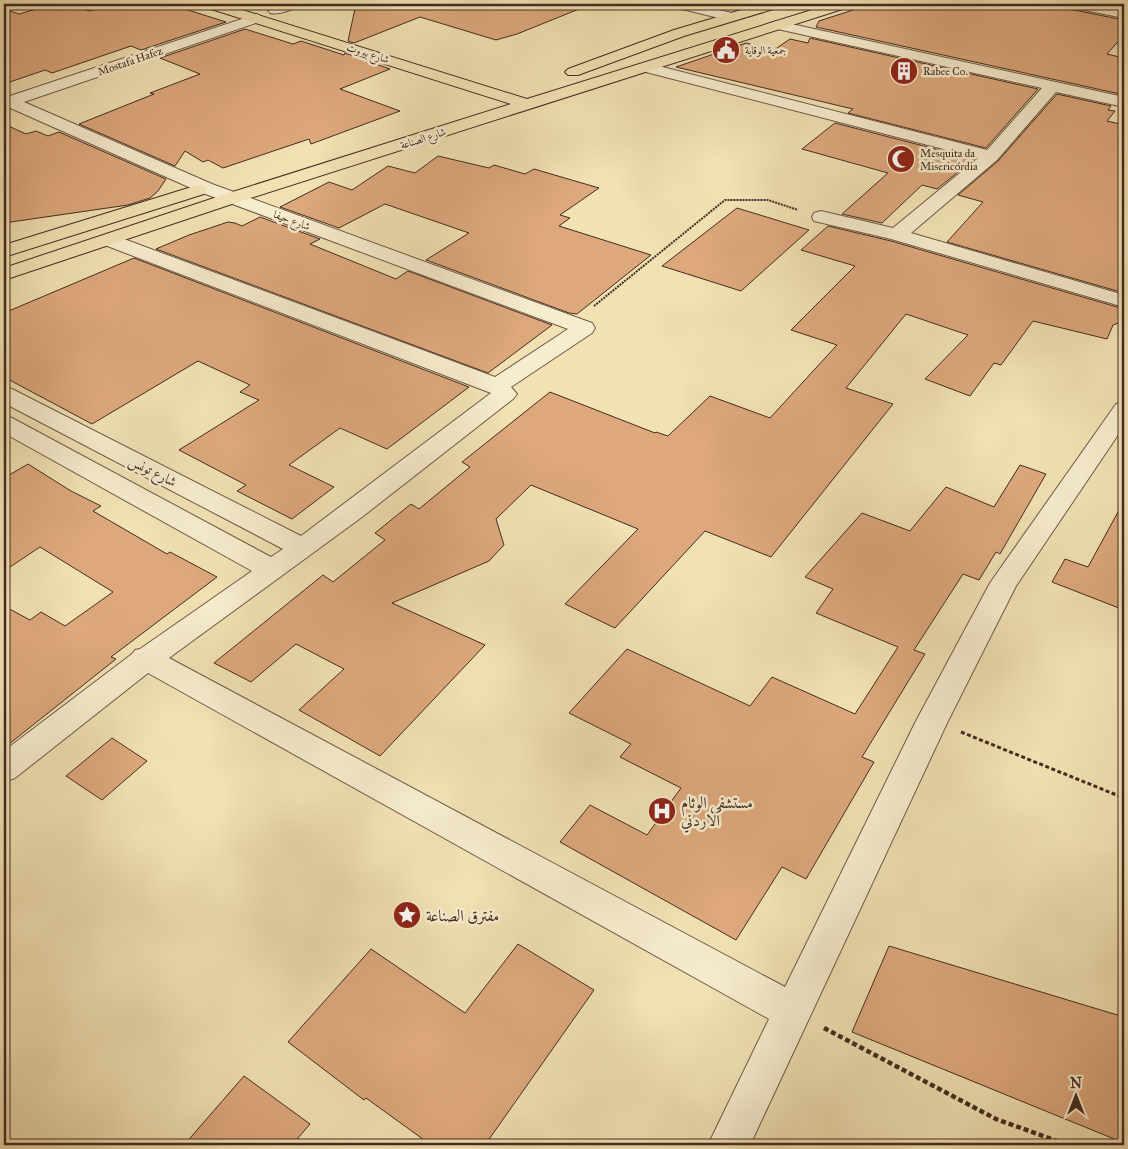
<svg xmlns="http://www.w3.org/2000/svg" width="1128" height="1149" font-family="'IM FELL Great Primer',Amiri,serif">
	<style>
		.building { fill: #dca87c; stroke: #442b21 }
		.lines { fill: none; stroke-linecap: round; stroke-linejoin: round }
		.minor-casing { stroke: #6f5846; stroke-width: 2 }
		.major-casing { stroke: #442b21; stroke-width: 2 }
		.path-far2 { stroke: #442b21; stroke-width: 2; stroke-dasharray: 2 1; stroke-linecap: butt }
		.path-far1 { stroke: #442b21; stroke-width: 3; stroke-dasharray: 4 2.5; stroke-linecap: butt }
		.path { stroke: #442b21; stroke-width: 4.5; stroke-dasharray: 5 3; stroke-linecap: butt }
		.minor { fill: #f6ecce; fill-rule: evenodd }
		.major { fill: #f1e1b3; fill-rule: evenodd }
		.labels { text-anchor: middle; stroke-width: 5; stroke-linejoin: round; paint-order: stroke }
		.far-poi-label { font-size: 11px; fill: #442b21; stroke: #f6ecce; text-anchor: start }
		.far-street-label { font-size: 11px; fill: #442b21; stroke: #f6ecce }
		.street-label { font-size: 14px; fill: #442b21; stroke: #f6ecce }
		.near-poi-label { font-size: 16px; fill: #442b21; stroke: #f6ecce; text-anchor: start }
	</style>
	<rect width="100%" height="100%" fill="#f1e1b3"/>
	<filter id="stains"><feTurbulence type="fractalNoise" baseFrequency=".004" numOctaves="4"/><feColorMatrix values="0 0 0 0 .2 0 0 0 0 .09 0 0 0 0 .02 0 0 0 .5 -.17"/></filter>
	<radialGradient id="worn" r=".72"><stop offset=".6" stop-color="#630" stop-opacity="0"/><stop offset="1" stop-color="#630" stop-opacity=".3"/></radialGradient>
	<g class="building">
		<path d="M54 4H64L90 11 111 4H169L226 22 141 50 131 46 52 73 45 70 4 84V9L19 14Z"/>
		<path d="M356 4H589V5L517 34 496 40 420 17 354 43 348 41Z"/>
		<path d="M854 4H1044L1124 20V35L1107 54 1124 58V88L1120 94 816 27 819 21 853 10Z"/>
		<path d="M245 29 293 44 301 41 344 55 345 53 390 69 340 89 400 111 311 144 309 139 223 168 208 160 203 162 185 151 175 166 79 124 154 94 150 93 200 74 160 58Z"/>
		<path d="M810 38 1038 89 986 148 848 113 853 109 676 67 746 43 774 50 790 39 808 43Z"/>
		<path d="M1057 94 1111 106 1108 110 1115 111 1107 121 1124 125V293L947 242 983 202 958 195 998 161Z"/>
		<path d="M835 123 974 159 937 189 922 185 882 223 842 214 888 173 802 149Z"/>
		<path d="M4 124 26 134 36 131 48 136 59 132 166 179 158 191 150 198 128 205 4 223Z"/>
		<path d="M438 156 489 168 494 165 525 174 534 169 599 188 560 215 570 218 559 226 651 255 577 314 569 313 426 260 469 233 385 204 339 228 280 207 329 182 352 190 388 166 415 173Z"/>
		<path d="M737 208 809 230 741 291 662 266Z"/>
		<path d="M260 217 320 239 310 244 396 279 408 271 552 325 488 373 156 249 189 235 228 222 235 223 242 226Z"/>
		<path d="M828 226 891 241 1124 309V321L1113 325 1107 339 1033 321 1001 365 994 363 970 396 925 379 968 335 906 314 846 388 893 404 771 557 705 531 615 628 565 604 638 529 531 485 496 519 504 545 489 561 392 603 485 645 380 756 299 710 344 669 296 644 251 682 214 663 323 575 333 582 385 540 375 533 411 504 419 509 470 467 462 462 550 392 655 433 656 432 668 436 710 396 770 418 837 345 791 330 855 266 801 250Z"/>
		<path d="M134 258 469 387 387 449 340 428 289 465 334 487 292 519 237 491 246 485 179 450 259 400 240 392 250 385 198 361 92 424 4 377V313Z"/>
		<path d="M28 464 71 491 101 506 93 511 167 554 170 552 217 577 111 657 116 659 4 748V606L30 620 41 612 65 626 113 592 40 547 4 571V478Z"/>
		<path d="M1020 465 1046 474 1000 554 996 552 979 580 963 574 914 650 925 654 862 757 874 762 806 879 782 867 736 940 560 842 590 805 647 835 681 788 620 757 631 744 569 713 627 649 750 706 772 677 855 714 898 647 816 613 833 589 805 577 862 513 910 531 946 487 994 507Z"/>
		<path d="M1124 501V610L1052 582 1065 559 1088 567Z"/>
		<path d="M112 738 147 761 102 800 66 776Z"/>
		<path d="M518 944 594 990 485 1145H431L366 1098 364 1100 288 1042 371 949 465 1013Z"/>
		<path d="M889 946 1124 1017V1143L852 1032Z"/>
		<path d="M244 1076 310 1124 292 1145H184Z"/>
	</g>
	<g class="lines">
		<defs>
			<g id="minor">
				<path d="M280 4H299C293 10 279 15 270 13L268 10 270 7Z"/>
				<path d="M672 4H694L736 14 738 17 731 21 674 7Z"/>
				<path d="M1067 4H1093L1124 10V18L1074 8Z"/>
				<path d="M257 14 264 18 262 21 24 102 212 184 592 323 595 328 592 333 511 387 517 394 513 399 362 517 169 658 785 987 916 721 990 583 1116 404 1124 402V426L1016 586 948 721 750 1145H708L769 1019 148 673 15 778 4 782V751L132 654 135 650 140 649 252 571 4 433V416L12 418 271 557 283 549 4 403V387L12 389 301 536 491 393 102 244 99 240 102 236 109 234 116 236 495 377 568 329 200 192 8 107 4 108V94L10 96Z"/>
				<path d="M778 21 1124 97V107L1056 92 997 160 911 233 1124 295V307L891 239 814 221 812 217 814 213 821 211 893 228 978 158 642 71 639 68 642 65 647 63 987 150 1042 88 773 28 771 25 773 22Z"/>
			</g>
			<g id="major">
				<path d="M203 4H223L527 99 831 4H851L849 7 238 202 4 280V268L226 194 511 104 205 7Z"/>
				<path d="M761 4H782L780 7 684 36 578 75H568L565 72 568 69 674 30Z"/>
				<path d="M198 185 204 186 207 190 204 194 4 257V245Z"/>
			</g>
		</defs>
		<use href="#minor" class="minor-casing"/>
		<use href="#major" class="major-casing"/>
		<path class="path-far2" d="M594 306 725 200H768L798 210"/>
		<path class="path-far1" d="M961 732 1124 798"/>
		<path class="path" d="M824 1028 996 1119 1068 1145"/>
		<use href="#minor" class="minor"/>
		<use href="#major" class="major"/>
	</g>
	<defs>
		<symbol id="civic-disc" viewBox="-11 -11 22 22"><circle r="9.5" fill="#8f2418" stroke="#f6ecce"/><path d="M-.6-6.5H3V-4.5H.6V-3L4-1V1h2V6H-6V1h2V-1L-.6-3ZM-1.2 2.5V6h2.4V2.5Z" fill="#fff"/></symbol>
		<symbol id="building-disc" viewBox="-11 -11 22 22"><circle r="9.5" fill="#8f2418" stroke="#f6ecce"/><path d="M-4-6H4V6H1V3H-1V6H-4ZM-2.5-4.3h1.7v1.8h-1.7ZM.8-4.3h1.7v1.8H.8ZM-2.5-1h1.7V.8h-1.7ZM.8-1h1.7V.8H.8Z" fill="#fff"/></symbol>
		<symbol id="mosque-disc" viewBox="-11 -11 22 22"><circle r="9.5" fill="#8f2418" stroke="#f6ecce"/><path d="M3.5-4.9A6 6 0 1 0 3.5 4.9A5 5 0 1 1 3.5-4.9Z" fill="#fff"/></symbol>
		<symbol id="hospital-disc" viewBox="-11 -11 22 22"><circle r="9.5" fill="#8f2418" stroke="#f6ecce"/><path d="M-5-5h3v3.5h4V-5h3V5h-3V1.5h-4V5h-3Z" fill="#fff"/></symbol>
		<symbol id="sight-disc" viewBox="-11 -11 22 22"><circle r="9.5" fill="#8f2418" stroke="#f6ecce"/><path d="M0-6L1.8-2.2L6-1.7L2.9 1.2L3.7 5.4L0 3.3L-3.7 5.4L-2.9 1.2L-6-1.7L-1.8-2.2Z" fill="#fff"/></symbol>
	</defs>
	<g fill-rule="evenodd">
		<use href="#civic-disc" x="710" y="34" width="32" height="32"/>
		<use href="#building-disc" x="888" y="55" width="32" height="32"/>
		<use href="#mosque-disc" x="885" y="143" width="32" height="32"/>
		<use href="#hospital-disc" x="646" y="795" width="32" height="32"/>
		<use href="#sight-disc" x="391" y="899" width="32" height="32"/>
	</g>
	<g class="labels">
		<g class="far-poi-label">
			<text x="745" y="54">جمعية الوقاية</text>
			<text x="923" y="75">Rabee Co.</text>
			<text x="920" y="157">Mesquita da<tspan x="920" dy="13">Misericórdia</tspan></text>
		</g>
		<g class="far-street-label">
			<text transform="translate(368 53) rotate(17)" y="4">شارع بيروت</text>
			<text transform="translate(130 61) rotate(-19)" y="4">Mostafa Hafez</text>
			<text transform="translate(423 138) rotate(-18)" y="4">شارع الصناعة</text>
			<text transform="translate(292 220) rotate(20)" y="4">شارع حيفا</text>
		</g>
		<g class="street-label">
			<text transform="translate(153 471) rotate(27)" y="5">شارع تونس</text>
		</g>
		<g class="near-poi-label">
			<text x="681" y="808">مستشفى الوئام<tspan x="681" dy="18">الاردني</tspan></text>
			<text x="426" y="921">مفترق الصناعة</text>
		</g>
	</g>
	<rect width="1128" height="1149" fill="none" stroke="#f1e1b3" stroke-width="20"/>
	<rect x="5" y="5" width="1118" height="1139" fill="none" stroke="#442b21" stroke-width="2.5"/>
	<rect x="10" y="10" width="1108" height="1129" fill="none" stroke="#442b21"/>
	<g transform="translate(1076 1096)" stroke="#f6ecce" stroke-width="4" paint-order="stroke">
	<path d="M0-4L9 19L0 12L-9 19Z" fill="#442b21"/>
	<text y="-8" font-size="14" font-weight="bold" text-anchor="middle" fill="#442b21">N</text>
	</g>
	<rect width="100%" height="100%" filter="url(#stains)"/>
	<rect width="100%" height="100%" fill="url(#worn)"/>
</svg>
